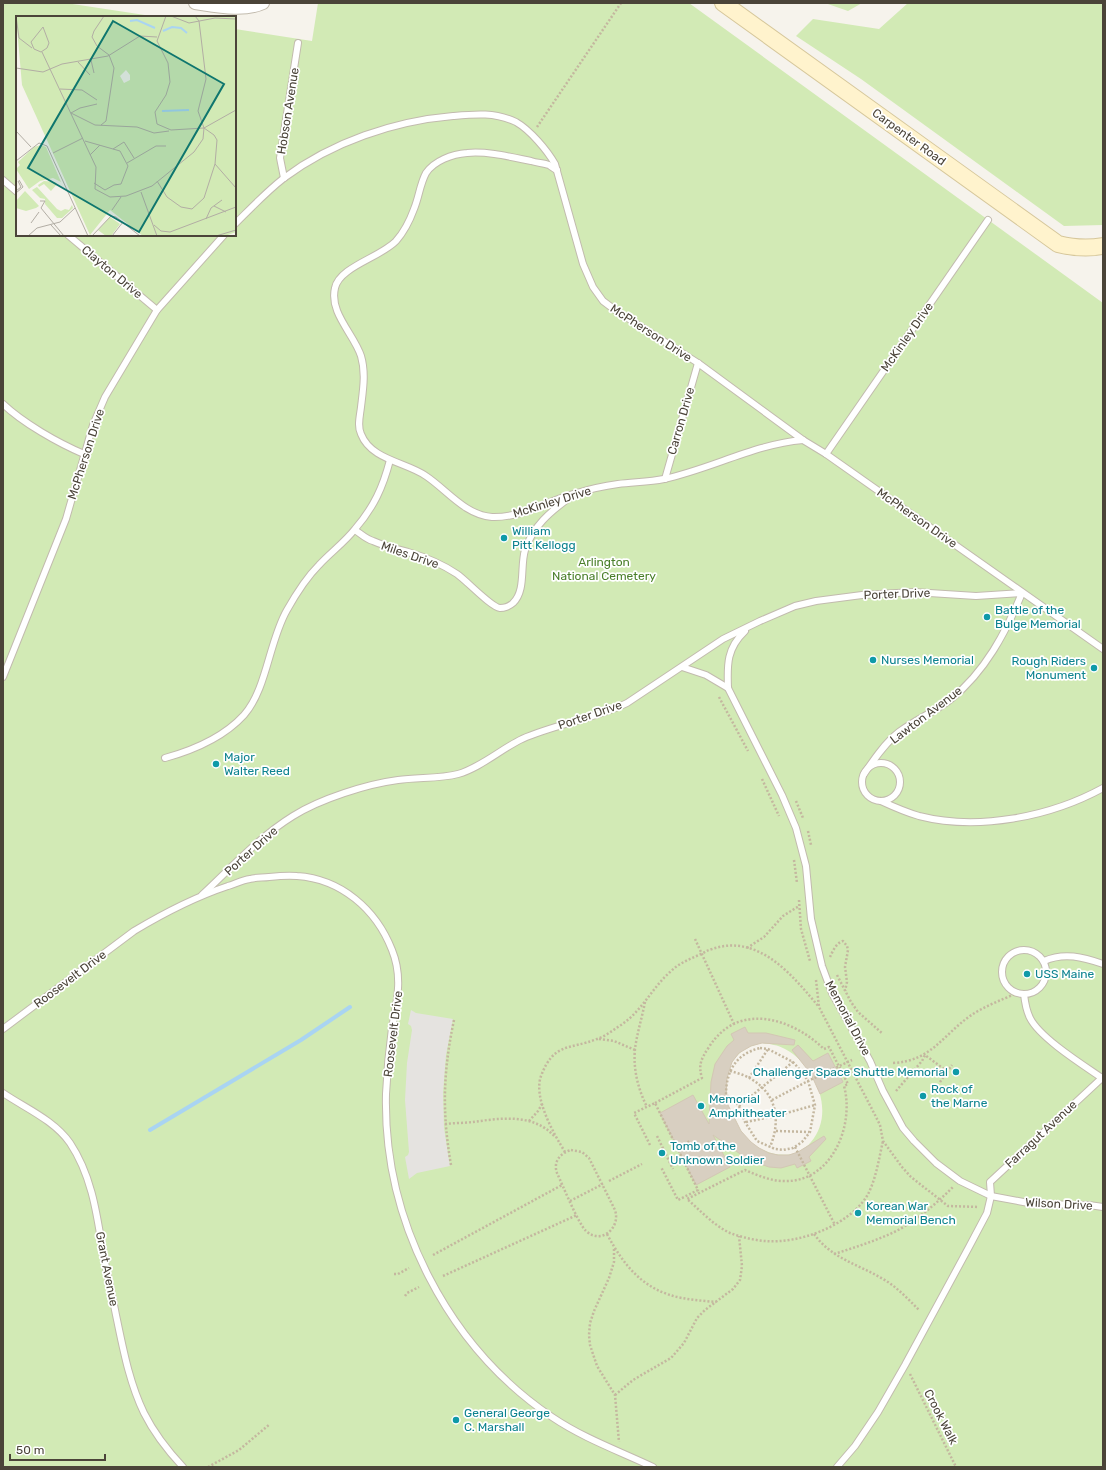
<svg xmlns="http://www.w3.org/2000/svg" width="1106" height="1470" font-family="Rubik,sans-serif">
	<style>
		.green { fill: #d2eab5; fill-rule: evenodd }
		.parking { fill: #e5e3e0 }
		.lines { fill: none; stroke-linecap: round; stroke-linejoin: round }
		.stream { stroke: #a9d4f2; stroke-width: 4 }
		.building { fill: #d8cfc1; stroke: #d3c7b4 }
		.lane-casing { stroke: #c2bbae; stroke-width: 8 }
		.street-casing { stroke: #c2bbae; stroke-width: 14 }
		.secondary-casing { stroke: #d6c79b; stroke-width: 18 }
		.path { stroke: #c4b79f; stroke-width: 2.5; stroke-dasharray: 2 2; stroke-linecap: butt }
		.lane { stroke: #fff; stroke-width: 6 }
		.street { stroke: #fff; stroke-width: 12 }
		.secondary { stroke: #fff3cd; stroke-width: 16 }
		.culture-dot { fill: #0f9aa8; stroke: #fff; stroke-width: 1.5 }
		.labels { text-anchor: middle; stroke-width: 3.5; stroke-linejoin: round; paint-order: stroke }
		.street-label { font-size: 12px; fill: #4b4439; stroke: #fff }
		.culture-label { font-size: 12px; fill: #0d838f; stroke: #fff; text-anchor: start }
		.park-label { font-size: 12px; fill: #4a7f2a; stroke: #fff }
		.inset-river { fill: none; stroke: #a9d4f2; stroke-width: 2 }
		.inset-road { fill: none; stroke: #b2ada4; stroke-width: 1 }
		.view { fill: #0f766e; fill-opacity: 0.15; stroke: #0f766e; stroke-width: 2 }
		.inset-edge { fill: none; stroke: #4b4439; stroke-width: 2 }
	</style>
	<rect width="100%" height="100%" fill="#f6f3ec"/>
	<g class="green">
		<path d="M3 3H66L158 17H17V235H235V29L312 41 318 3H689L1103 303V1467H3ZM762 1043C770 1044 778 1045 785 1049 816 1065 836 1113 811 1142 793 1164 761 1155 744 1136 740 1130 737 1124 734 1117 732 1113 729 1108 727 1104 725 1097 726 1089 726 1083 729 1060 739 1048 762 1043Z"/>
		<path d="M825 3H862L848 11Z"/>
		<path d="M908 3H1103V225L1064 226 861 79 796 36 813 19 879 29Z"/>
	</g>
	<path class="parking" d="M411 1010 416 1013 453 1019 446 1055 443 1093 444 1128 450 1166 417 1173 409 1179 405 1157 408 1155 409 1152 405 1100 407 1063 412 1030 411 1026 408 1024Z"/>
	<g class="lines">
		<path class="stream" d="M150 1130 301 1040 350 1007"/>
	</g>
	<g class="building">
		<path d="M745 1027 748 1033H766L795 1040 794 1045 762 1043 751 1046 739 1053 732 1062 727 1078 726 1097 727 1103 741 1131 751 1142 759 1148 769 1153 778 1155H789L798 1152 824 1136 826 1139 809 1157 811 1161 797 1168 795 1164 781 1168 769 1167 749 1160 713 1135 730 1167 696 1185 660 1113 693 1095 709 1124 711 1082 715 1064 727 1046 734 1040 731 1034Z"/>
		<path d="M798 1045 813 1061 828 1053 843 1082 820 1094 811 1074 792 1050Z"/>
	</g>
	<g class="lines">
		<defs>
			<g id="lane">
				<path d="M557 170C554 169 552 167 549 165 544 163 537 163 531 161 511 157 487 151 467 153 452 154 434 161 426 173 420 184 419 197 414 209 410 220 404 232 396 241 381 257 339 267 335 288 329 313 354 334 361 356 366 373 363 390 361 407 360 416 357 426 361 434 371 460 406 462 426 476 447 490 465 515 492 517 522 518 549 500 577 493 590 489 604 486 618 484 633 482 649 482 664 479 711 469 755 444 803 440"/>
				<path d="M284 178 280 158 298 43"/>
				<path d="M3 180 17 192"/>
				<path d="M235 224C251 208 266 192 284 178 332 142 394 121 453 116 475 114 495 112 516 122 530 130 547 150 555 164L583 264 593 287 603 301 615 310 698 363 803 440 826 454 1103 649"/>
				<path d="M68 235 157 310"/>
				<path d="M3 404C23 423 58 443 84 454"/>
				<path d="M826 454 988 220"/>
				<path d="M665 479 698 363"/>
				<path d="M355 530C361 534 366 539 373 541 384 546 396 549 408 552 425 557 442 564 457 574 467 581 491 607 500 608 504 608 510 606 513 603 526 591 520 566 525 550 533 526 550 512 569 498"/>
				<path d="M745 631C727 648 727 664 728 688L782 795 796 828 806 866 811 919 822 966 832 993 870 1061 883 1091 903 1128 914 1141 936 1163 960 1181 991 1196 1034 1204 1089 1205 1103 1207"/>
				<path d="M682 667 706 675 728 688"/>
				<path d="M3 677 66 519 93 425 105 397 157 310 224 235"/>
				<path d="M165 758C194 750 223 738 244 715 267 689 269 641 287 610 296 594 306 578 319 565 330 553 345 542 355 529 374 507 383 487 390 460"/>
				<circle cx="881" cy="782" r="19"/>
				<path d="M881 801C894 807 905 812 919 816 978 831 1050 817 1103 788"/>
				<path d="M202 895C231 868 259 837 293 816 320 799 367 784 398 780 418 777 439 779 458 774 480 768 501 749 522 739 556 724 594 719 627 703L723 639 760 621 795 606 816 601 862 595 914 592 976 596 1022 593C1006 632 985 672 951 699 935 712 916 719 899 732 885 743 874 759 864 774"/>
				<circle cx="1024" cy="972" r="22"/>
				<path d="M1044 961C1064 952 1083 957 1103 964"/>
				<path d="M1024 994C1025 1003 1026 1010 1030 1018 1040 1038 1083 1065 1102 1078"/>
				<path d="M3 1029 134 931C164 913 195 897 228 886 235 884 242 880 250 879 256 877 263 878 269 877 278 876 288 875 297 876 341 879 376 909 392 950 403 977 397 1001 392 1028 389 1050 387 1072 386 1094 383 1220 447 1346 552 1417 583 1438 619 1451 653 1467"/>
				<path d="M3 1093C25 1108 54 1120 70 1143 92 1176 97 1215 103 1252 107 1273 112 1294 116 1315 123 1348 129 1382 144 1413 154 1433 168 1451 183 1467"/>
				<path d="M837 1467 855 1446 878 1412 905 1365 969 1247 987 1213 991 1196 990 1182 1103 1077"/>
			</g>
			<path id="street" d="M195 3C216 6 244 12 263 3"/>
			<path id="secondary" d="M723 3 1058 244C1074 248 1087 249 1103 246"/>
		</defs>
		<use href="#lane" class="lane-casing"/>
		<use href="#street" class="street-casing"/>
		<use href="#secondary" class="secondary-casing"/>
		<g class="path">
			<path d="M537 127 621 3"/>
			<path d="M719 697 748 751"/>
			<path d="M762 779 779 816"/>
			<path d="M796 801 803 818"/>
			<path d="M808 831 811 845"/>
			<path d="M794 860 797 883"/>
			<path d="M799 900 801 929 810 961"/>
			<path d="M695 939 734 1024"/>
			<path d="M747 948 764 937 783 916 799 906"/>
			<path d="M830 957C833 951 836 943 843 941L847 946 848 950 845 967 847 982 845 991"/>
			<path d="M837 975 851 1002 858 1012 883 1034"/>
			<path d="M816 980 819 1007 875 1115 880 1125 883 1141 902 1167 911 1177 948 1206 979 1207"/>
			<path d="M645 1002C642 1018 637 1033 635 1049 633 1069 638 1089 647 1107"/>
			<path d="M599 1039 614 1041 635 1050"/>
			<path d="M760 1048 768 1049 793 1062 802 1072 808 1081 815 1105 810 1132 802 1142 793 1148 783 1150 775 1149 757 1141 745 1122 739 1106 733 1099 726 1095C726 1071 736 1054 760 1048Z"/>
			<path d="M893 1063C931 1061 942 1036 970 1016 983 1007 1001 1000 1015 994"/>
			<path d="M730 1071C737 1073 745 1075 751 1079 777 1094 781 1121 770 1147"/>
			<path d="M749 1078 768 1049"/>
			<path d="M940 1082 952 1065"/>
			<path d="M896 1091 922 1061 925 1055 948 1072"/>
			<path d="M772 1100 808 1081 852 1060"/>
			<path d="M655 1103 702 1078C698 1065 701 1059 709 1047 738 1001 792 1018 824 1049L829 1047 848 1084 844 1086C855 1126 831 1183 784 1181 770 1181 757 1175 745 1170L687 1199C700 1210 713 1225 730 1233 741 1237 753 1240 765 1241 799 1244 848 1226 867 1196 876 1180 879 1158 883 1141"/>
			<path d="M739 1106 793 1062"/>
			<path d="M529 1121 538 1111 542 1104"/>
			<path d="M746 1122 776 1116 815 1105"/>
			<path d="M445 1124C454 1123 464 1123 473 1122 501 1118 534 1113 555 1137"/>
			<path d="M776 1131 809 1132"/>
			<path d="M657 1136 673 1169"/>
			<path d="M650 1145 634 1113 655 1103 698 1190 678 1200 661 1167"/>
			<path d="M795 1147 835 1225"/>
			<path d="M677 1148 690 1141"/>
			<path d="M571 1150 582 1152 589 1158 615 1210C621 1228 601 1245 586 1231 578 1223 563 1186 557 1173 553 1162 560 1153 571 1150Z"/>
			<path d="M565 1152C554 1134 533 1098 541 1076 554 1042 569 1050 597 1039 606 1036 613 1030 621 1025 642 1011 652 988 670 972 679 963 690 959 701 954 705 952 708 950 712 949 759 933 793 976 819 1007"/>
			<path d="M451 1165C442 1113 443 1072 454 1020"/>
			<path d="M609 1181 642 1164"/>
			<path d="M570 1201 603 1184"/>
			<path d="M607 1234C624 1266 644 1291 682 1298 693 1300 705 1301 716 1302"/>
			<path d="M814 1234C832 1259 858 1264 883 1279 897 1287 908 1299 919 1310"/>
			<path d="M614 1249V1262L609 1278 594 1311 590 1323 589 1335 590 1345 597 1366 615 1395 619 1442"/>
			<path d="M834 1254C853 1248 872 1242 890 1234 914 1223 935 1205 954 1186"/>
			<path d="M433 1255 562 1185"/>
			<path d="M394 1274H398L409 1268"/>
			<path d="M443 1276 577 1215"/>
			<path d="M405 1296 407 1293 419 1287"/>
			<path d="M910 1374 956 1467"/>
			<path d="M615 1395 633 1380 671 1358 684 1343 697 1318 705 1310 733 1289 740 1280 742 1266 739 1236"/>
			<path d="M208 1467 239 1450 270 1424"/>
		</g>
		<use href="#lane" class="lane"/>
		<use href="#street" class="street"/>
		<use href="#secondary" class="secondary"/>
	</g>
	<g class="culture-dot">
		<circle cx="504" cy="538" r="4"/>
		<circle cx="987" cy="617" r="4"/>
		<circle cx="873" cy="660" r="4"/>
		<circle cx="1094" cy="668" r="4"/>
		<circle cx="216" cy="764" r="4"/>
		<circle cx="1027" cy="974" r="4"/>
		<circle cx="956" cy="1072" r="4"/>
		<circle cx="923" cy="1096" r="4"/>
		<circle cx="701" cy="1106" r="4"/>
		<circle cx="662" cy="1153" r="4"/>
		<circle cx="858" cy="1213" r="4"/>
		<circle cx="456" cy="1420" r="4"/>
	</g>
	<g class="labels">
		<g class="street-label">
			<text transform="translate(288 111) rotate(-81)" y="4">Hobson Avenue</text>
			<text transform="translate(909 137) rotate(36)" y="4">Carpenter Road</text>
			<text transform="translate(112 272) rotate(40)" y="4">Clayton Drive</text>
			<text transform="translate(651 333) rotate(33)" y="4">McPherson Drive</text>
			<text transform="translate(907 337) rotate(-55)" y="4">McKinley Drive</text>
			<text transform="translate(681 421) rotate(-74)" y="4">Carron Drive</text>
			<text transform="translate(86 454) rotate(-72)" y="4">McPherson Drive</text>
			<text transform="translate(552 502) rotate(-17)" y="4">McKinley Drive</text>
			<text transform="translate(917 518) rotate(35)" y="4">McPherson Drive</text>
			<text transform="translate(410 555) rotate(19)" y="4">Miles Drive</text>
			<text transform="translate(897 594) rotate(-2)" y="4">Porter Drive</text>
			<text transform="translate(590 715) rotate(-19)" y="4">Porter Drive</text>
			<text transform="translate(926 715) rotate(-37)" y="4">Lawton Avenue</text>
			<text transform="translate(251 851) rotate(-42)" y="4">Porter Drive</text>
			<text transform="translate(70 979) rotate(-37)" y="4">Roosevelt Drive</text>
			<text transform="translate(848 1018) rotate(62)" y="4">Memorial Drive</text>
			<text transform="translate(393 1034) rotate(-83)" y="4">Roosevelt Drive</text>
			<text transform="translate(1041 1134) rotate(-43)" y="4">Farragut Avenue</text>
			<text transform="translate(1059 1204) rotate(3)" y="4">Wilson Drive</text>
			<text transform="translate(107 1269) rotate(79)" y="4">Grant Avenue</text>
			<text transform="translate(941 1417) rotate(63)" y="4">Crook Walk</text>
		</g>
		<g class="culture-label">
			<text x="512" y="535">William<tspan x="512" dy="14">Pitt Kellogg</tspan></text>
			<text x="995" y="614">Battle of the<tspan x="995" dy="14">Bulge Memorial</tspan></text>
			<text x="881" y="664">Nurses Memorial</text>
			<text x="1086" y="665" text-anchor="end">Rough Riders<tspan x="1086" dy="14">Monument</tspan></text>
			<text x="224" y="761">Major<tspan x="224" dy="14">Walter Reed</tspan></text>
			<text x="1035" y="978">USS Maine</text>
			<text x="948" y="1076" text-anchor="end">Challenger Space Shuttle Memorial</text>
			<text x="931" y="1093">Rock of<tspan x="931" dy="14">the Marne</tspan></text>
			<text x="709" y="1103">Memorial<tspan x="709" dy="14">Amphitheater</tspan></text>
			<text x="670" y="1150">Tomb of the<tspan x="670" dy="14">Unknown Soldier</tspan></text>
			<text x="866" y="1210">Korean War<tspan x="866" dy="14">Memorial Bench</tspan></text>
			<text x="464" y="1417">General George<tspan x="464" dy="14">C. Marshall</tspan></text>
		</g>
		<g class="park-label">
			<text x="604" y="566">Arlington<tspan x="604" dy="14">National Cemetery</tspan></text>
		</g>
	</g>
	<g transform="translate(16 16)">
		<rect width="220" height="220" fill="#f6f3ec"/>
		<path d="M0 0H220V216L209 220H127L94 194 74 219 6 69ZM110 54 114 59V64L108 67 104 60ZM25 129 30 131 45 166 37 162 24 165 13 173 0 153 4 149 2 146 18 131ZM28 165 39 166 41 168 35 175 28 168 23 171 22 169ZM21 171 41 193 45 195 49 193 53 194 56 189 57 192 46 202H41L29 188V183L24 182 16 174ZM9 175 23 190 20 192 10 195 0 192V185ZM94 201 104 208 95 220H90L82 214Z" fill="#d2eab5" fill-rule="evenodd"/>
		<path class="inset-river" d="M114 5 121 4 139 12M147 15 156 11 165 12 171 17M146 95 173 94"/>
		<path class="inset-road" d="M0 0 3 22 16 32M150 0 141 25 152 47 154 66 150 79 139 96 141 108 155 114 188 112 220 94M155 0 173 7 199 2 220 3M27 11 33 27 31 32 25 36 18 33 15 26ZM26 36 80 151 79 173 94 181 110 180 136 170 178 136 187 123 188 112 182 95 190 63 183 5 179 0M75 44 78 57M62 46 74 59M0 52 27 56 46 48 92 40 124 20 141 21M44 73 66 74 81 84M81 88 64 92 55 97 79 109 121 111 138 117 153 115M85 109 90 105 98 52 93 39 81 30 76 21 78 15 88 0M188 112 198 119 201 124 199 148 220 172M0 115 15 131M69 125 104 135 112 150 105 168 98 169 89 174 78 167M97 133 108 126 118 142M37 137 67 122M74 139 84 129M0 145 23 127 31 130 72 220M111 147 140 130H150M141 165 151 181 165 191 176 193 188 182 199 148M0 175 5 171 2 165M125 176 141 220M0 177 7 171 3 164M24 185H29L25 192 48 220M198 190 210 196M96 194 105 181M190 203 195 192 206 184M15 207 23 196M35 209 45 220M138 209 145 215 154 216 220 191M12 220 21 212 44 206 59 192M76 220 95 200 100 201 124 220M96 220 107 206M200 220 220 214"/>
		<path class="view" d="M97 5 208 68 123 216 12 152Z"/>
		<rect width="220" height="220" class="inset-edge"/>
	</g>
	<rect width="1106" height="1470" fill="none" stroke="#4b4439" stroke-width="8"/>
	<path d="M10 1454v6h95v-6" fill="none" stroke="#4b4439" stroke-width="2"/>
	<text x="16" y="1454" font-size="12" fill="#4b4439" stroke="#ffffff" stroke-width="3" paint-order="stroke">50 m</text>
</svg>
